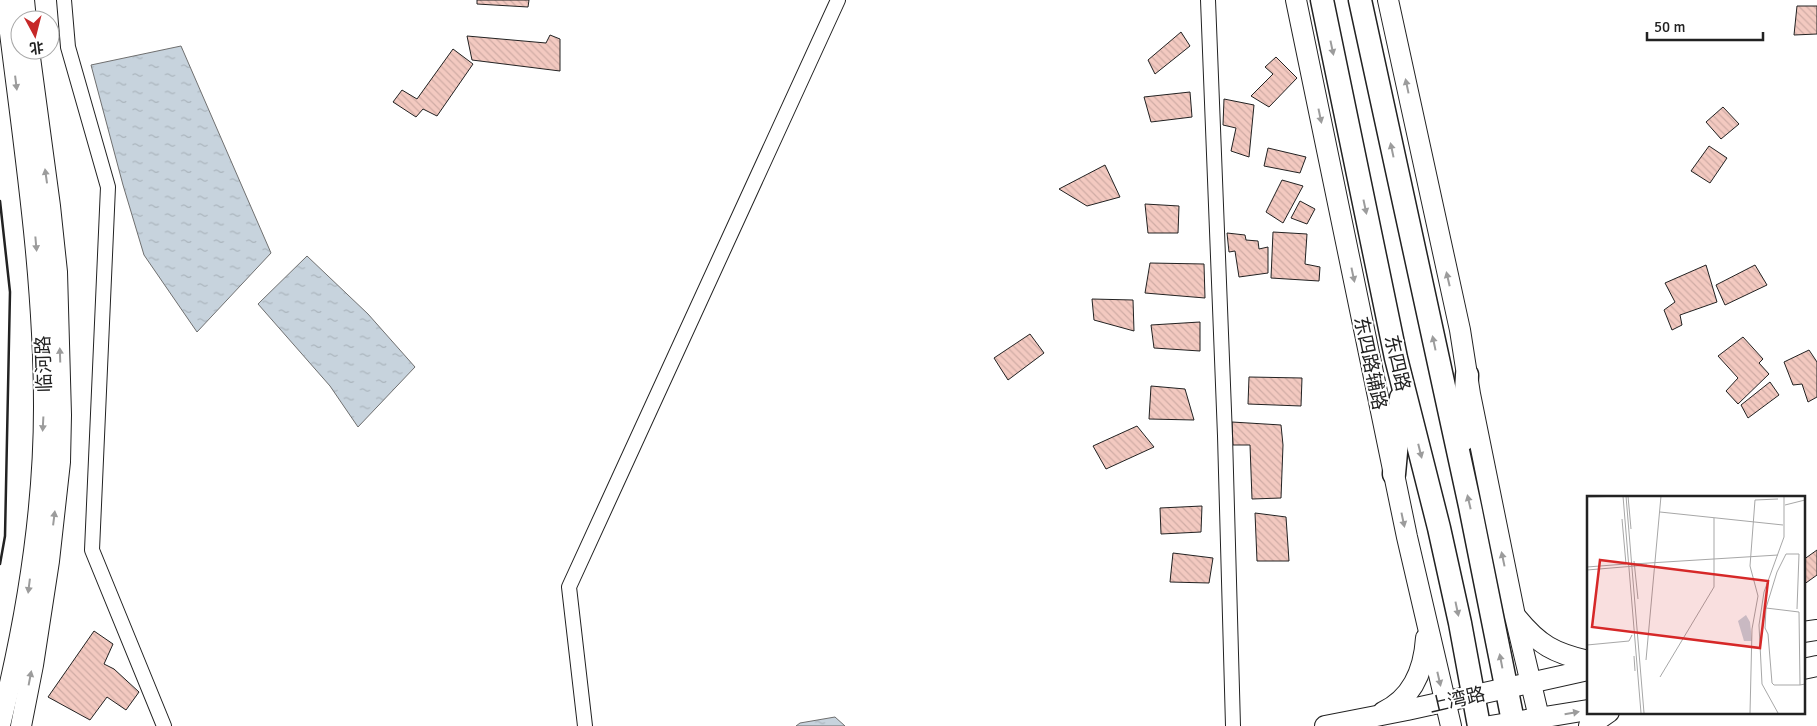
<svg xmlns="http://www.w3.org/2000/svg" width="1817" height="726" font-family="Signika,'Noto Sans SC',sans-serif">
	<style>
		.water { fill: url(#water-ripples); stroke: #6f6f6f }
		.building { fill: url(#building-back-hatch); stroke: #222 }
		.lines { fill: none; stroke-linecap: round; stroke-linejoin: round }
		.minor-casing { stroke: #222; stroke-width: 16 }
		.secondary-casing { stroke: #222; stroke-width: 22 }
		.primary-casing { stroke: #222; stroke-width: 25 }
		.minor { stroke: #fff; stroke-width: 14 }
		.secondary { stroke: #fff; stroke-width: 20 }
		.primary { stroke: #fff; stroke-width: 22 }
		.wall { stroke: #222; stroke-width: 2.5 }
		.oneway { fill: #9c9c9c }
		.labels { text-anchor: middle; stroke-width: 4; stroke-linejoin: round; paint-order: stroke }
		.street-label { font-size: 19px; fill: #222; stroke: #fff }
		.inset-road { fill: none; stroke: #a7a7a7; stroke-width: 1 }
		.view { fill: #d62828; fill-opacity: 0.15; stroke: #d62828; stroke-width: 2.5 }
		.inset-edge { fill: none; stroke: #222; stroke-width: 2.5 }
	</style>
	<defs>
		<pattern id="water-ripples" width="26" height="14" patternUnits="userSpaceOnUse" patternTransform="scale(1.25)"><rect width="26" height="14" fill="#c7d3dd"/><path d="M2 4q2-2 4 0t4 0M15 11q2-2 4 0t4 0" fill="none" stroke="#abb5bd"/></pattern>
		<pattern id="building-back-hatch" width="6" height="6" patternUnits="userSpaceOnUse" patternTransform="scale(1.25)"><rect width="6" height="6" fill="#f3c9c0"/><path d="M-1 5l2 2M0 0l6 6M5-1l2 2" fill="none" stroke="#d0aca5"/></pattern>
	</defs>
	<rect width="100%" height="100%" fill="#fff"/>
	<g class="water">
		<path d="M181 46 271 253 197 332 144 255 123 185 91 65Z"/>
		<path d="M307 256 368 314 415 367 358 427 330 386 258 304Z"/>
		<path d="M835 717 845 726H796L800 723Z"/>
	</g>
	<g class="building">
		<path d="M477 0H529L528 7 477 4Z"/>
		<path d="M1797 6H1817V34L1794 35Z"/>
		<path d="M1181 32 1190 46 1155 74 1148 60Z"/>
		<path d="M550 35 560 39V71L472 60 467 36 546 43Z"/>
		<path d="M453 49 473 64 437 116 423 109 416 117 393 102 402 90 417 99Z"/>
		<path d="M1276 57 1297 78 1269 107 1251 96 1273 74 1265 67Z"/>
		<path d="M1190 92 1192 117 1151 122 1144 97Z"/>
		<path d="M1224 99 1254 105 1249 157 1231 151 1236 128 1223 125Z"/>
		<path d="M1723 107 1739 124 1721 139 1706 122Z"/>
		<path d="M1709 146 1727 158 1710 183 1691 171Z"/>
		<path d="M1268 148 1306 157 1300 173 1264 166Z"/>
		<path d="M1105 165 1120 197 1087 206 1059 189Z"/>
		<path d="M1282 180 1303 186 1283 223 1266 212Z"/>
		<path d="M1300 201 1315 209 1307 224 1291 218Z"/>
		<path d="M1145 204 1179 206 1178 233H1148Z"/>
		<path d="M1273 232 1307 234 1305 264 1320 267 1319 281 1271 278Z"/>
		<path d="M1227 233 1245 235 1246 240 1258 241 1259 249 1268 247V273L1239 277 1235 251 1229 252Z"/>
		<path d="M1150 263 1204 264 1205 298 1145 293Z"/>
		<path d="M1706 265 1717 302 1680 315 1682 325 1672 330 1664 310 1675 302 1665 283Z"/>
		<path d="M1755 265 1767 285 1725 305 1716 285Z"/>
		<path d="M1092 299 1133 300 1134 331 1094 320Z"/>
		<path d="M1200 322V351L1154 348 1151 325Z"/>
		<path d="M1030 334 1044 353 1008 380 994 358Z"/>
		<path d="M1743 337 1763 359 1759 363 1769 374 1738 404 1726 391 1738 378 1718 356Z"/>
		<path d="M1809 350 1817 362V397L1808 402 1802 384 1793 385 1784 362Z"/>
		<path d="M1249 377 1302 378 1301 406 1248 404Z"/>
		<path d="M1770 382 1779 395 1748 418 1741 405Z"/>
		<path d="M1151 386 1185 389 1194 420 1149 419Z"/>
		<path d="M1232 422 1281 425 1283 445 1281 498 1252 499 1250 445H1233Z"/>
		<path d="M1137 426 1154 447 1106 469 1093 446Z"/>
		<path d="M1202 506 1201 532 1161 534 1160 508Z"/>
		<path d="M1255 513 1286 517 1289 561H1257Z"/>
		<path d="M1817 550V575L1803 585V560Z"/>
		<path d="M1173 553 1213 558 1209 583 1170 582Z"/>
		<path d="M94 631 113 644 104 664 114 669 139 692 126 710 107 697 90 720 48 697Z"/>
	</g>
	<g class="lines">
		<defs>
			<g id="minor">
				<path d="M64 0 68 47 108 187 92 550 164 726"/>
				<path d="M1208 0 1225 436 1233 726"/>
				<path d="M585 726 569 587 838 0"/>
			</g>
			<g id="secondary">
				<path d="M24 0 26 20"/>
				<path d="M1296 0 1407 537 1451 726"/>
				<path d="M1388 0 1460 330 1470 394 1515 616 1541 726"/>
				<path d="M1517 618C1539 645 1554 653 1588 661"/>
				<path d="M1803 632 1817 630"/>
				<path d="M1803 669 1817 666"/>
				<path d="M1383 712C1413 698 1424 669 1426 638"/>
				<path d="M0 725C26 622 44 514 44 407 44 270 22 135 6 0"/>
				<path d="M21 726 33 665 49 561 60 462 61 415 57 272 50 206 29 50"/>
				<path d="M1325 726 1407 710 1588 670"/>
				<path d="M1490 726 1588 710"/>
				<path d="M1589 726 1609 712"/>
			</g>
			<g id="primary">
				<path d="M1322 0 1396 358 1439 528 1460 623 1479 726"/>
				<path d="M1360 0 1470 506 1514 726"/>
				<path d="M1463 440 1467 375"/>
				<path d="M1394 474 1401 398"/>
			</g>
		</defs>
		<use href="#minor" class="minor-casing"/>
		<use href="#secondary" class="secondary-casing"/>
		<use href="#primary" class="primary-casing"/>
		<use href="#minor" class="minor"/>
		<use href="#secondary" class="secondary"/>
		<use href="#primary" class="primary"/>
		<path class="wall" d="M0 201 10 292 5 536 0 564"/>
	</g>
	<defs><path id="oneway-solid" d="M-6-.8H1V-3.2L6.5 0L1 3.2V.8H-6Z" transform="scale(1.25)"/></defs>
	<g class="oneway">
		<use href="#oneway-solid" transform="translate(1332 48) rotate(78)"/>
		<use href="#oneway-solid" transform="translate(16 83) rotate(83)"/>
		<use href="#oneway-solid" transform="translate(1407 86) rotate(-102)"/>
		<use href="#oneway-solid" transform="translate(1320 116) rotate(78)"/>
		<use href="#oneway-solid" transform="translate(1392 150) rotate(-102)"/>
		<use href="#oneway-solid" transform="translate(46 176) rotate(-98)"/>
		<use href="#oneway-solid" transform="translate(1365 207) rotate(78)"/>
		<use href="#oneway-solid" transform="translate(36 244) rotate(85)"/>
		<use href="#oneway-solid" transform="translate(1353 275) rotate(78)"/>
		<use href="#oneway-solid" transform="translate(1448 279) rotate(-103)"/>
		<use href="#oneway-solid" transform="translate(1434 343) rotate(-102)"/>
		<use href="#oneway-solid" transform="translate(60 355) rotate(-92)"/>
		<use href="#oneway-solid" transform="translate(43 424) rotate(93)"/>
		<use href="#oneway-solid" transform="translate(1420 451) rotate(76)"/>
		<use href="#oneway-solid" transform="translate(1469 502) rotate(-103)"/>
		<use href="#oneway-solid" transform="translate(54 518) rotate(-83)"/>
		<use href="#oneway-solid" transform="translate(1403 520) rotate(78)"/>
		<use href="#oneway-solid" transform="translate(1503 559) rotate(-102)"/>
		<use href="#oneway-solid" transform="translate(29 586) rotate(97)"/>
		<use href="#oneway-solid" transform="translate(1457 609) rotate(78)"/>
		<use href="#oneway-solid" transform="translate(1501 661) rotate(-101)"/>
		<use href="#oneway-solid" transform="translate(30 678) rotate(-79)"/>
		<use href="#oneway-solid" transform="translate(1439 679) rotate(77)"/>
		<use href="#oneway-solid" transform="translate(1572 713) rotate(-10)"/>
	</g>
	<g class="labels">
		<g class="street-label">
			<text transform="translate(1371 363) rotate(78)" y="7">东四路辅路</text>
			<text transform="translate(1398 363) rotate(77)" y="7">东四路</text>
			<text transform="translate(43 364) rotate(-92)" y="7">临河路</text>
			<text transform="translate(1457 699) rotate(-13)" y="7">上湾路</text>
		</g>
	</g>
	<g transform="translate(1587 496)">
		<rect width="218" height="218" fill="#fff"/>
		<path d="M159 119 163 126 165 145H157L151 125Z" fill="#c7d3dd"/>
		<path class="inset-road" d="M36 0 54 217M39 0 57 217M41 0 44 33M0 1 38 0M198 9 218 4M73 16 196 29M35 23 39 68M47 65 51 103M46 68 191 59M0 71 39 68M0 74 60 69M179 112 190 76 199 58H212L210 113M0 149 42 145 45 139M47 160 48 175M59 164 74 0M73 181 127 91V22M213 189 212 116 179 112 178 132 181 138 185 187 187 189H213L218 188M163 217 165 133 171 100 163 70 168 4 191 3M191 217 175 188 172 129 177 96 197 41V0"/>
		<path class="view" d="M13 64 181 85 173 152 5 131Z"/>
		<rect width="218" height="218" class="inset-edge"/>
	</g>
	<g transform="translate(35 35) rotate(173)"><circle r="24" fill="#ffffff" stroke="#a7a7a7"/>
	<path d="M0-4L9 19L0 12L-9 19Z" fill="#c62828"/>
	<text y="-8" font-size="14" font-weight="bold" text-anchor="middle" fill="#222222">北</text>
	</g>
	<path d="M1647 32v8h116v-8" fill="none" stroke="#222222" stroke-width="2.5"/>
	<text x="1654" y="32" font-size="15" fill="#222222" stroke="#ffffff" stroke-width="4" paint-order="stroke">50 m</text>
</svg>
